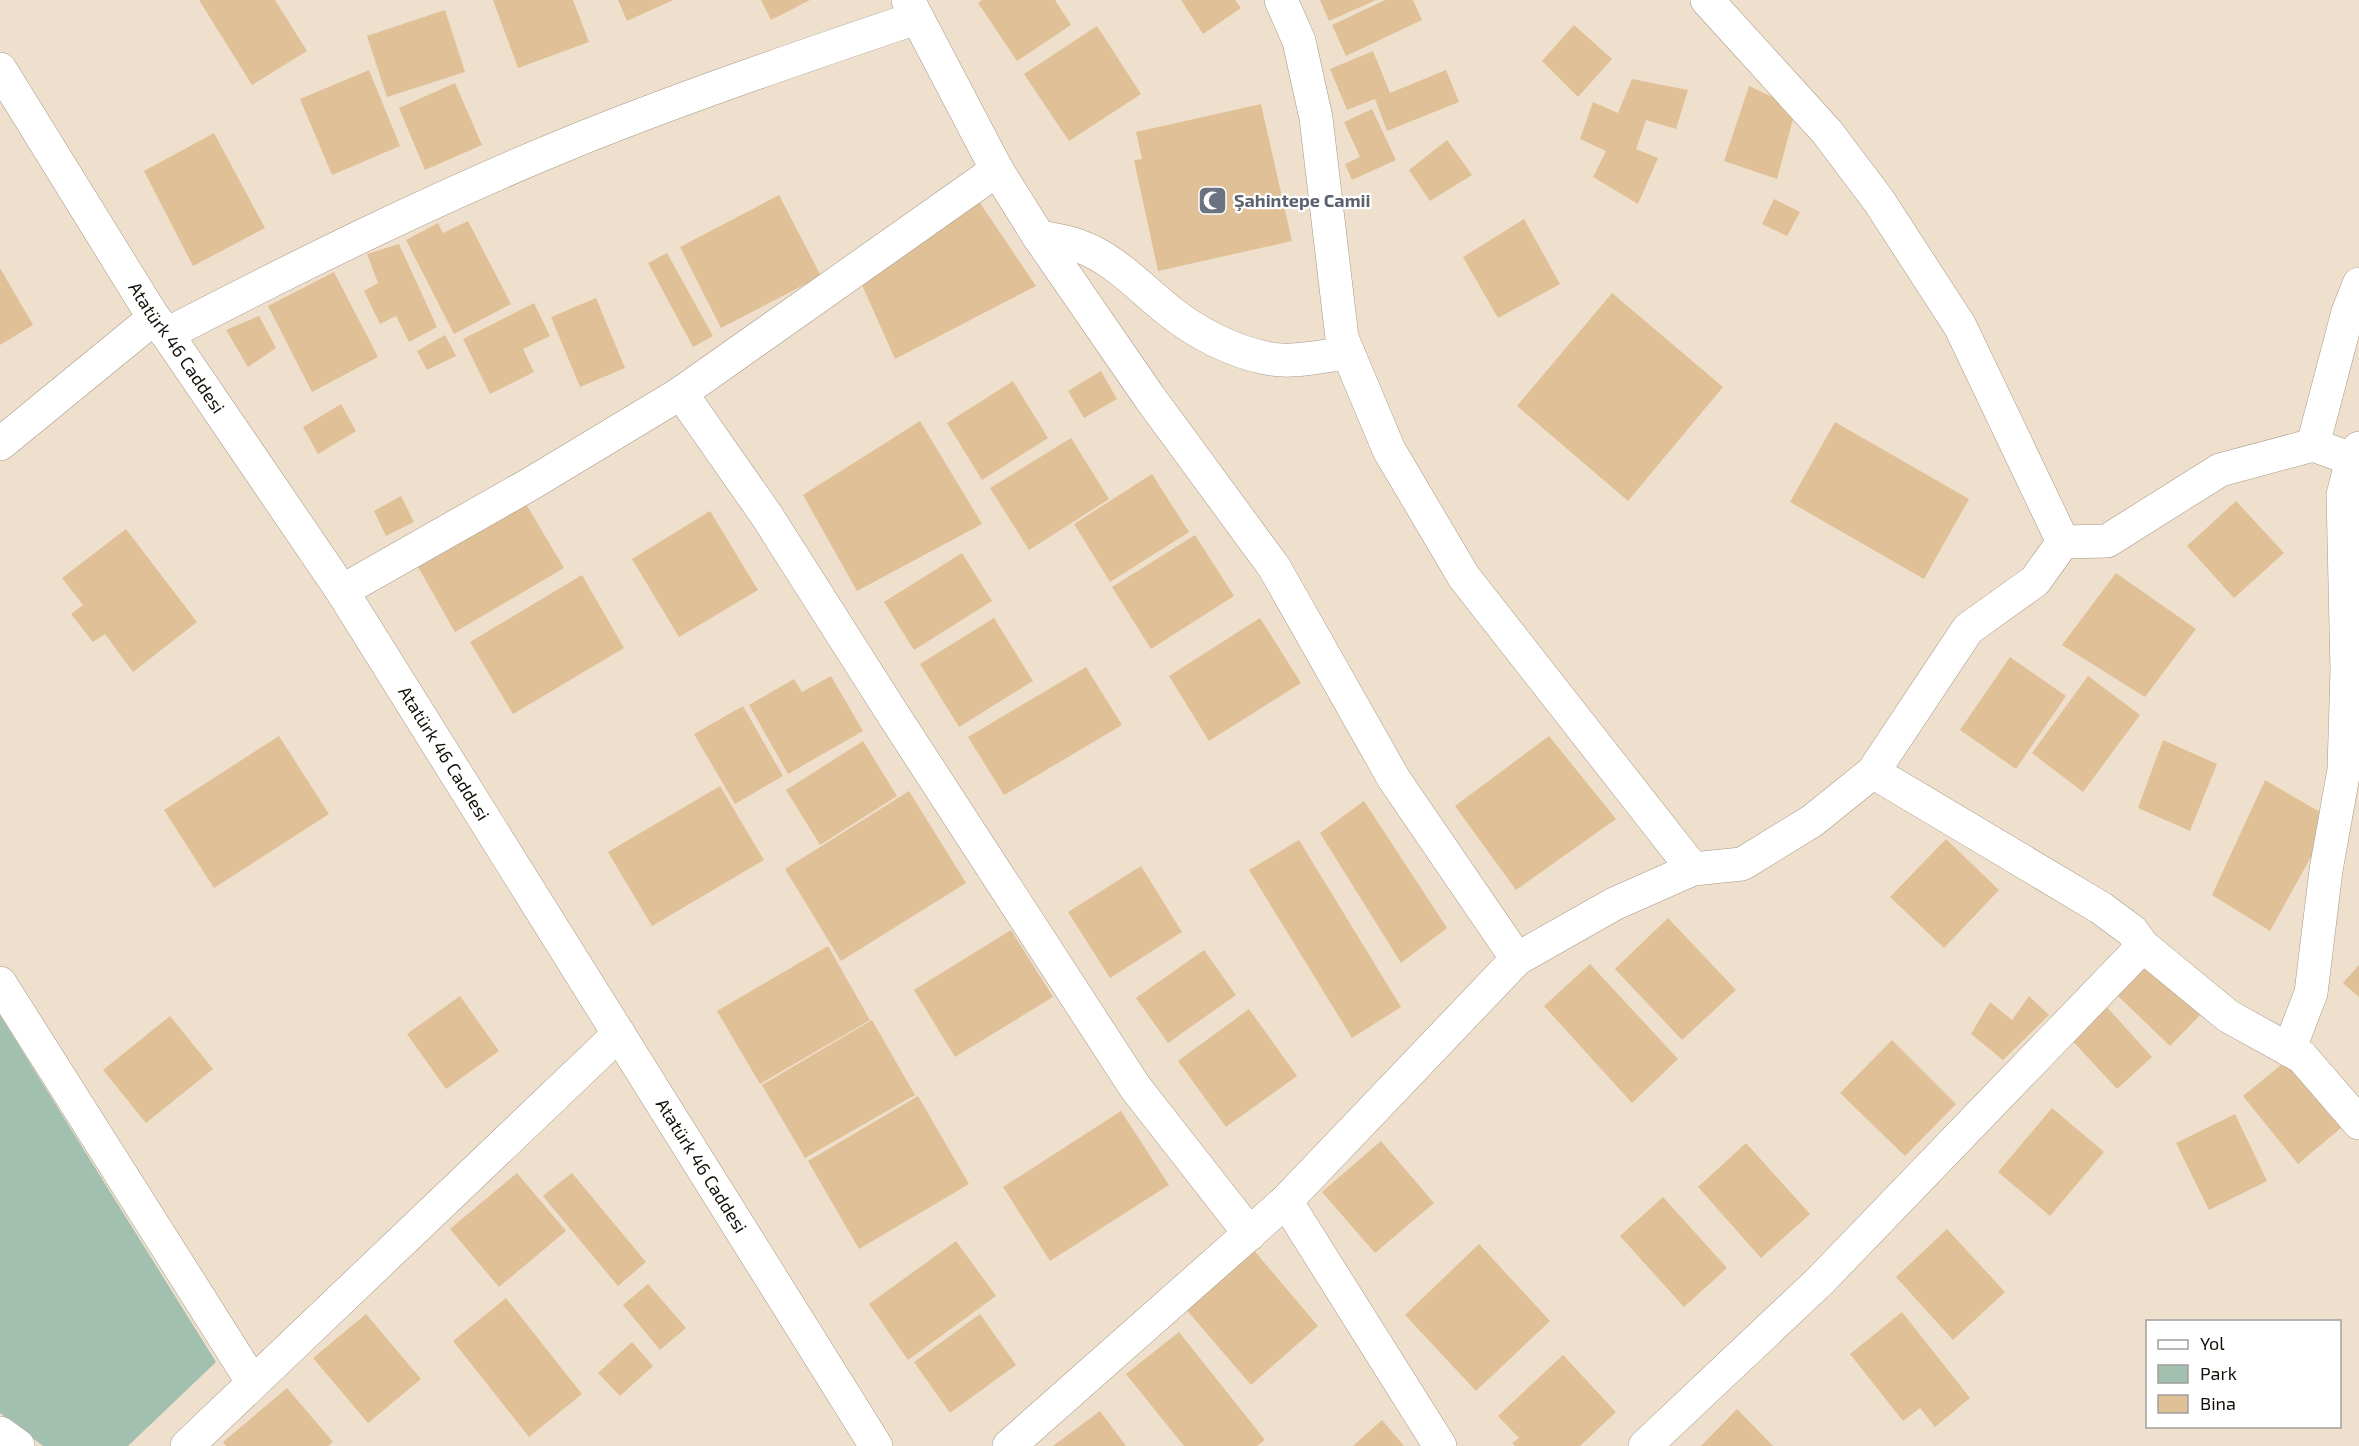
<svg xmlns="http://www.w3.org/2000/svg" width="2359" height="1446" font-family="'Exo 2',sans-serif">
	<style>
		.green { fill: #a2c0af }
		.building { fill: #e0c096 }
		.lines { fill: none; stroke-linecap: round; stroke-linejoin: round }
		.minor-casing { stroke: #a69886; stroke-width: 34 }
		.minor { stroke: #fff; stroke-width: 33 }
		.labels { text-anchor: middle; stroke-width: 4.5; stroke-linejoin: round; paint-order: stroke }
		.worship-label { font-size: 18px; font-weight: bold; fill: #5b616d; stroke: #fff; text-anchor: start }
		.street-label { font-size: 18px; fill: #151009; stroke: #fff }
	</style>
	<rect width="100%" height="100%" fill="#efe0cd"/>
	<path class="green" d="M0 1015 216 1362 128 1446H43L0 1413Z"/>
	<g class="building">
		<path d="M199 0H275L307 51 252 85Z"/>
		<path d="M493 0H573L589 42 518 68Z"/>
		<path d="M618 0H673L627 21Z"/>
		<path d="M761 0H810L771 20Z"/>
		<path d="M982 0H1055L1071 25 1017 61 978 3Z"/>
		<path d="M1181 0H1235L1241 8 1203 34Z"/>
		<path d="M1320 0H1376L1329 21Z"/>
		<path d="M1385 0H1413L1422 20 1346 56 1332 25Z"/>
		<path d="M445 10 465 72 387 97 367 36Z"/>
		<path d="M1574 25 1612 59 1578 97 1542 61Z"/>
		<path d="M1097 26 1141 94 1069 141 1024 74Z"/>
		<path d="M1373 51 1390 93 1446 70 1459 102 1387 131 1375 99 1347 110 1330 69Z"/>
		<path d="M369 70 400 146 332 175 300 99Z"/>
		<path d="M1632 79 1688 90 1676 129 1646 120 1636 149 1658 158 1638 204 1593 177 1606 151 1580 139 1593 102 1618 113Z"/>
		<path d="M455 83 482 145 425 170 399 108Z"/>
		<path d="M1749 86 1796 108 1777 179 1724 161Z"/>
		<path d="M1261 104 1292 241 1158 271 1134 160 1142 159 1136 132Z"/>
		<path d="M1372 109 1396 160 1352 180 1345 164 1360 157 1344 122Z"/>
		<path d="M214 133 265 228 193 266 144 171Z"/>
		<path d="M1447 140 1472 175 1430 201 1409 170Z"/>
		<path d="M779 195 821 276 721 328 680 247Z"/>
		<path d="M976 197 1036 286 895 359 858 276Z"/>
		<path d="M1774 199 1800 212 1787 236 1762 224Z"/>
		<path d="M1524 219 1560 284 1498 318 1463 257Z"/>
		<path d="M468 221 511 304 454 334 406 240 438 223 443 233Z"/>
		<path d="M399 244 437 327 409 342 396 316 380 324 364 291 378 283 367 254Z"/>
		<path d="M667 253 713 336 693 347 648 263Z"/>
		<path d="M0 268 33 325 0 345Z"/>
		<path d="M334 272 378 357 312 392 268 306Z"/>
		<path d="M1612 293 1723 387 1628 501 1517 406Z"/>
		<path d="M596 298 625 368 580 387 551 317Z"/>
		<path d="M534 303 550 336 523 349 534 372 490 394 463 339Z"/>
		<path d="M259 316 276 348 248 367 226 330Z"/>
		<path d="M445 335 456 356 427 370 417 351Z"/>
		<path d="M1101 371 1117 399 1084 418 1068 391Z"/>
		<path d="M1013 381 1048 438 982 480 947 423Z"/>
		<path d="M341 404 356 431 318 454 303 427Z"/>
		<path d="M920 421 982 524 857 591 803 495Z"/>
		<path d="M1835 422 1969 499 1924 579 1790 502Z"/>
		<path d="M1071 438 1109 499 1029 550 990 488Z"/>
		<path d="M1152 474 1189 532 1110 582 1074 524Z"/>
		<path d="M401 496 414 522 386 536 374 511Z"/>
		<path d="M2236 501 2284 553 2234 598 2187 546Z"/>
		<path d="M526 504 564 568 455 632 418 567Z"/>
		<path d="M710 511 758 590 679 637 632 559Z"/>
		<path d="M126 529 197 622 133 672 105 634 93 642 71 614 83 605 62 578Z"/>
		<path d="M1195 535 1234 596 1151 649 1112 587Z"/>
		<path d="M962 553 992 601 914 650 884 602Z"/>
		<path d="M2116 573 2196 629 2145 697 2062 645Z"/>
		<path d="M582 575 624 648 513 714 470 642Z"/>
		<path d="M994 618 1033 681 959 727 920 664Z"/>
		<path d="M1260 618 1301 683 1209 741 1169 676Z"/>
		<path d="M2010 657 2066 696 2016 769 1960 730Z"/>
		<path d="M1086 667 1122 725 1004 795 968 737Z"/>
		<path d="M831 676 863 731 788 774 749 705 794 679 802 692Z"/>
		<path d="M2088 676 2140 715 2083 792 2032 753Z"/>
		<path d="M743 706 783 776 735 804 694 734Z"/>
		<path d="M279 736 329 814 214 888 164 810Z"/>
		<path d="M1549 736 1616 819 1516 890 1455 806Z"/>
		<path d="M2163 740 2217 764 2190 831 2138 808Z"/>
		<path d="M863 741 897 796 820 845 786 790Z"/>
		<path d="M2265 780 2332 819 2270 931 2212 895Z"/>
		<path d="M720 786 764 860 652 926 608 852Z"/>
		<path d="M909 791 966 883 841 961 785 869Z"/>
		<path d="M1364 801 1447 928 1401 963 1320 833Z"/>
		<path d="M1946 839 1999 890 1944 948 1890 897Z"/>
		<path d="M1299 840 1401 1007 1352 1038 1249 870Z"/>
		<path d="M1141 866 1182 932 1110 978 1068 912Z"/>
		<path d="M1668 918 1736 990 1682 1040 1615 969Z"/>
		<path d="M1011 930 1053 997 955 1057 914 990Z"/>
		<path d="M828 946 870 1020 760 1084 717 1011Z"/>
		<path d="M1204 950 1236 995 1168 1043 1136 998Z"/>
		<path d="M2149 962 2202 1013 2170 1046 2117 995Z"/>
		<path d="M1590 964 1678 1059 1632 1103 1544 1006Z"/>
		<path d="M2359 965V997L2343 983Z"/>
		<path d="M460 996 499 1051 446 1089 407 1034Z"/>
		<path d="M2029 996 2049 1015 2003 1060 1971 1034 1990 1002 2012 1020Z"/>
		<path d="M2105 1005 2152 1057 2117 1089 2069 1037Z"/>
		<path d="M1249 1009 1297 1076 1226 1127 1178 1061Z"/>
		<path d="M170 1016 213 1069 146 1123 103 1070Z"/>
		<path d="M872 1020 915 1095 805 1158 762 1085Z"/>
		<path d="M1892 1040 1956 1104 1905 1156 1840 1093Z"/>
		<path d="M2292 1056 2347 1123 2298 1164 2243 1096Z"/>
		<path d="M918 1096 969 1184 859 1249 808 1161Z"/>
		<path d="M2052 1108 2104 1152 2050 1216 1998 1172Z"/>
		<path d="M1121 1111 1169 1185 1050 1261 1003 1187Z"/>
		<path d="M2235 1114 2267 1181 2209 1210 2176 1143Z"/>
		<path d="M1381 1141 1434 1203 1375 1253 1322 1192Z"/>
		<path d="M1746 1143 1810 1214 1761 1258 1698 1187Z"/>
		<path d="M517 1173 566 1231 499 1287 450 1229Z"/>
		<path d="M572 1173 646 1262 618 1286 543 1196Z"/>
		<path d="M1663 1197 1727 1268 1684 1307 1620 1236Z"/>
		<path d="M1947 1229 2005 1292 1953 1340 1896 1277Z"/>
		<path d="M956 1241 996 1296 908 1360 869 1304Z"/>
		<path d="M1479 1244 1550 1321 1476 1391 1405 1315Z"/>
		<path d="M1252 1248 1318 1326 1251 1385 1184 1307Z"/>
		<path d="M648 1284 686 1328 660 1350 623 1305Z"/>
		<path d="M506 1298 582 1394 529 1437 453 1341Z"/>
		<path d="M1902 1312 1970 1398 1935 1427 1920 1408 1903 1421 1850 1354Z"/>
		<path d="M366 1314 421 1379 368 1423 313 1358Z"/>
		<path d="M980 1314 1016 1365 950 1413 914 1362Z"/>
		<path d="M1179 1332 1265 1440 1257 1446H1184L1126 1374Z"/>
		<path d="M632 1342 653 1366 620 1396 598 1373Z"/>
		<path d="M1563 1355 1616 1412 1580 1446H1515L1512 1443 1519 1438 1498 1416Z"/>
		<path d="M287 1388 333 1442 328 1446H226L223 1442Z"/>
		<path d="M1737 1409 1773 1446H1701Z"/>
		<path d="M1100 1411 1126 1446H1053Z"/>
		<path d="M1382 1420 1404 1446H1353Z"/>
	</g>
	<g class="lines">
		<defs>
			<g id="minor">
				<path d="M908 0 997 170 1039 237 1150 398 1274 567 1394 779 1517 959"/>
				<path d="M1281 0 1299 41 1316 118 1342 338 1389 450 1464 577 1693 869"/>
				<path d="M1707 0 1827 132 1879 201 1960 326 2063 542"/>
				<path id="s1" d="M0 69 154 318 167 334 342 591 876 1446"/>
				<path d="M1039 237C1053 239 1067 241 1079 246 1115 259 1139 287 1168 310 1195 332 1231 351 1266 358 1291 364 1322 356 1348 353"/>
				<path d="M167 334C304 263 439 196 582 138 692 94 804 56 916 18"/>
				<path d="M681 393 767 516 889 708 1135 1087 1250 1234"/>
				<path d="M0 444 154 318"/>
				<path d="M2313 445 2348 312 2359 284"/>
				<path d="M342 591 532 483 681 393 997 170"/>
				<path d="M1873 772 2101 908 2132 931 2143 946 2228 1016 2302 1057 2359 1123"/>
				<path d="M0 983 253 1383"/>
				<path d="M2289 1050 2311 993 2326 870 2344 770 2347 670 2343 495 2352 459 2359 448"/>
				<path d="M1286 1201 1440 1446"/>
				<path d="M0 1433 18 1446"/>
				<path d="M187 1446 619 1034"/>
				<path d="M1009 1446 1286 1201 1517 959 1614 904 1693 869 1742 864 1812 821 1873 772 1968 629 2035 581 2063 542 2107 541 2220 470 2313 445 2352 459"/>
				<path d="M1645 1446 1820 1281 2143 946"/>
			</g>
		</defs>
		<use href="#minor" class="minor-casing"/>
		<use href="#minor" class="minor"/>
	</g>
	<defs>
		<symbol id="mosque-square" viewBox="-11 -11 22 22"><rect x="-9" y="-9" width="18" height="18" rx="4" fill="#6b7280" stroke="#fff"/><path d="M3.5-4.9A6 6 0 1 0 3.5 4.9A5 5 0 1 1 3.5-4.9Z" fill="#fff"/></symbol>
	</defs>
	<g fill-rule="evenodd">
		<use href="#mosque-square" x="1196" y="184" width="33" height="33"/>
	</g>
	<g class="labels">
		<g class="worship-label">
			<text x="1234" y="207">Şahintepe Camii</text>
		</g>
		<g class="street-label">
			<text dy="6" stroke="none"><textPath href="#s1" startOffset="330">Atatürk 46 Caddesi</textPath></text>
			<text dy="6" stroke="none"><textPath href="#s1" startOffset="816">Atatürk 46 Caddesi</textPath></text>
			<text dy="6" stroke="none"><textPath href="#s1" startOffset="1302">Atatürk 46 Caddesi</textPath></text>
		</g>
	</g>
	<rect x="2146" y="1320" width="195" height="108" fill="#ffffff" stroke="#a19f9d" stroke-width="1.5"/>
	<rect x="2158" y="1340" width="30" height="9" fill="#ffffff" stroke="#a19f9d" stroke-width="1.5"/>
	<text x="2200" y="1350" font-size="18" fill="#151009">Yol</text>
	<rect x="2158" y="1365" width="30" height="18" fill="#a2c0af" stroke="#a19f9d" stroke-width="1.5"/>
	<text x="2200" y="1380" font-size="18" fill="#151009">Park</text>
	<rect x="2158" y="1395" width="30" height="18" fill="#e0c096" stroke="#a19f9d" stroke-width="1.5"/>
	<text x="2200" y="1410" font-size="18" fill="#151009">Bina</text>
</svg>
